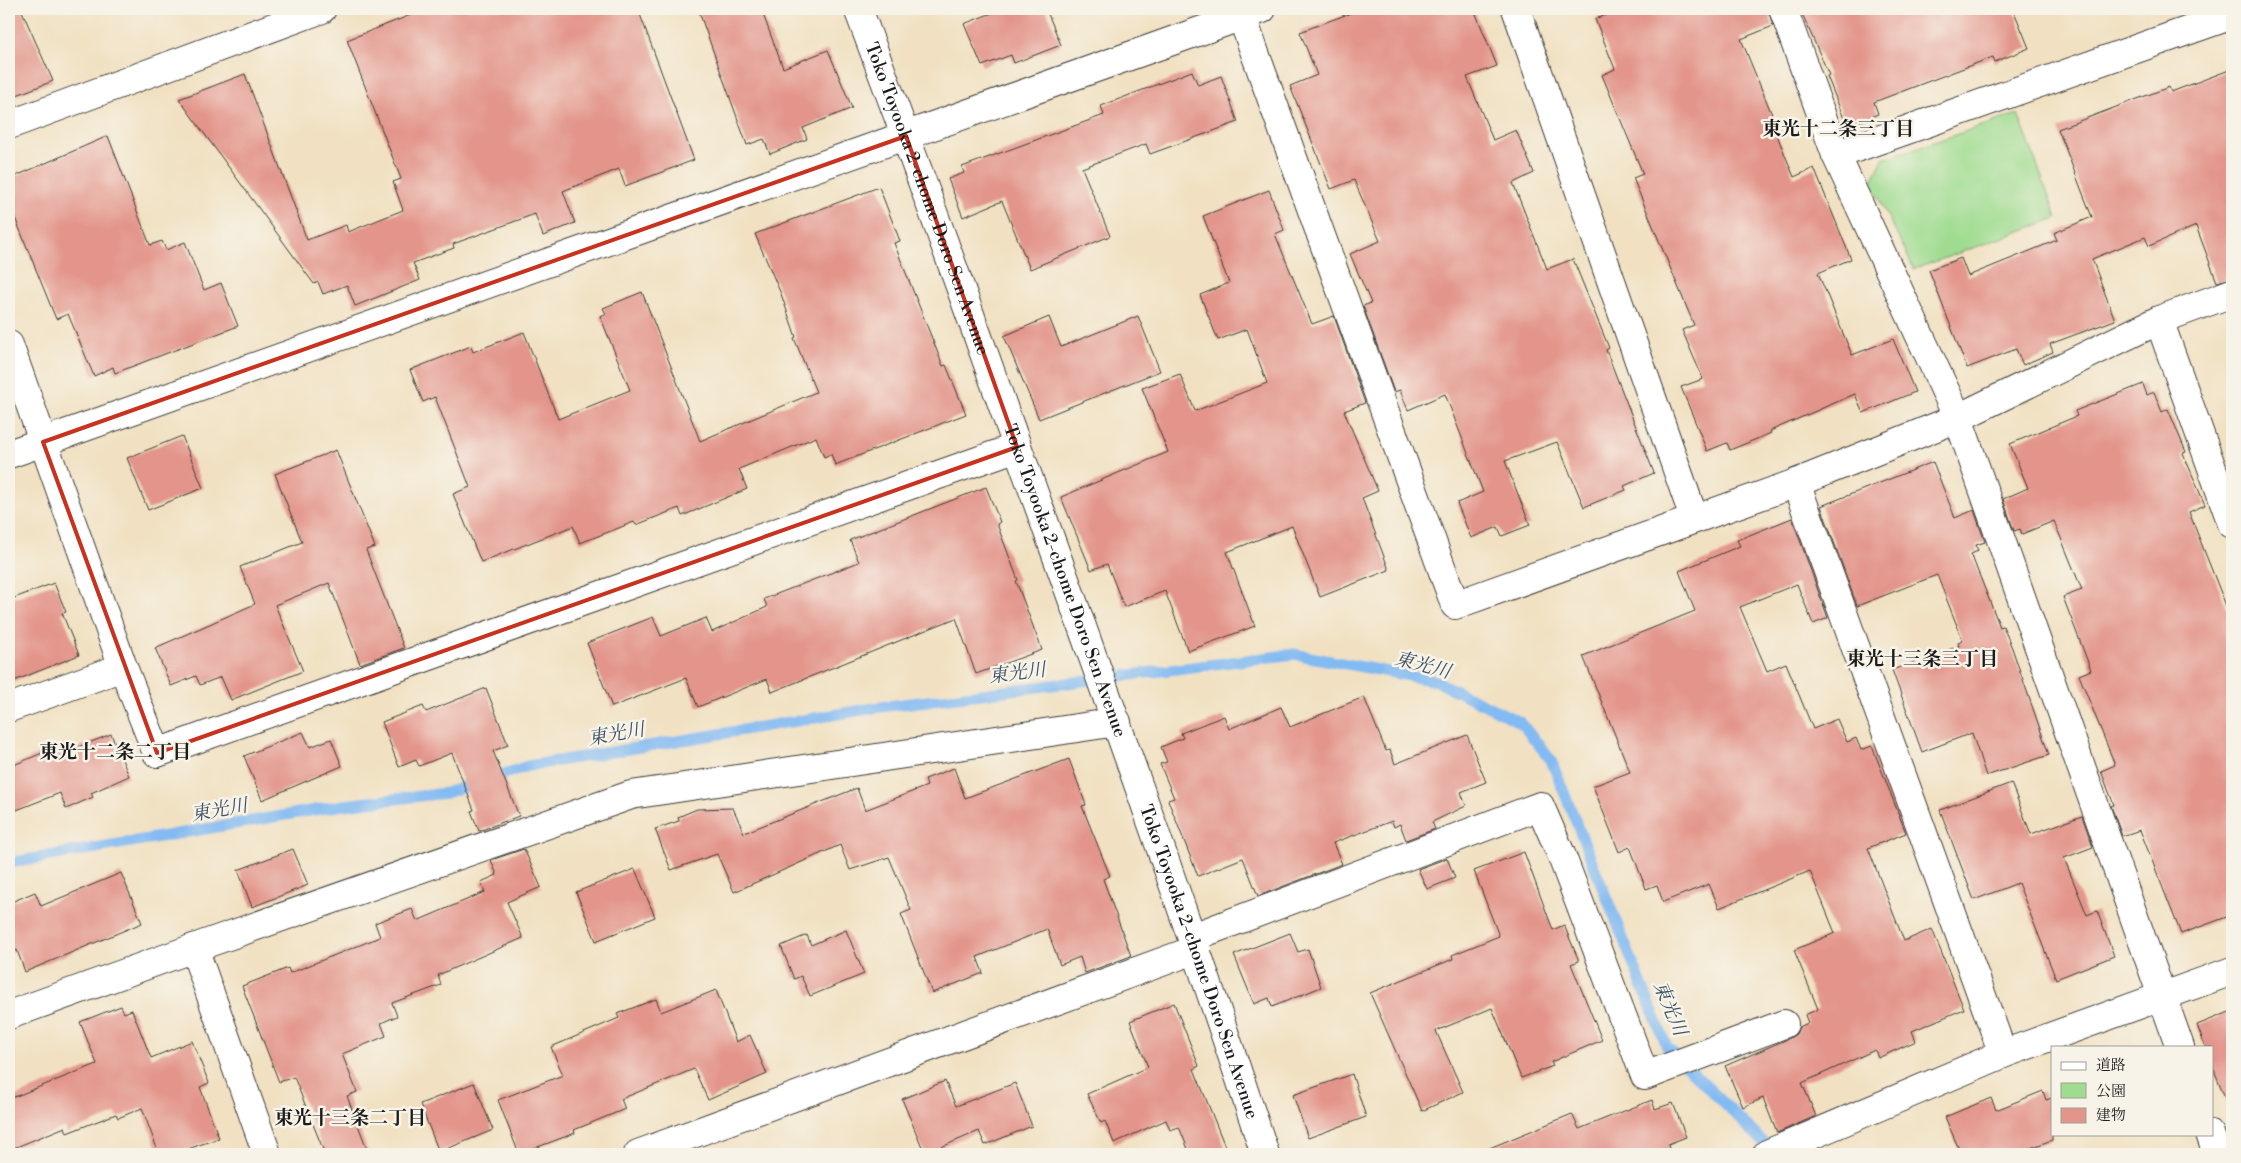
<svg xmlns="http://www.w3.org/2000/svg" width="2241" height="1163" font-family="'Libre Bodoni','Noto Serif JP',serif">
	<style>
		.green { fill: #9fdc90; stroke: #5e7c56 }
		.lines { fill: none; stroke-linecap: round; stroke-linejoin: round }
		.stream { stroke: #82baf2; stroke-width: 11 }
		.building { fill: #e3958b }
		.street-casing { stroke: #3c3a35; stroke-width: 30 }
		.secondary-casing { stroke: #3c3a35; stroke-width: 30 }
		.street { stroke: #fff; stroke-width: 28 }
		.secondary { stroke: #fff; stroke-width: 28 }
		.marked { fill: none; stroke: #c8321e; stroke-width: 4; stroke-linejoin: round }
		.labels { text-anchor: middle; stroke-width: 5; stroke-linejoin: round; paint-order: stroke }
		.street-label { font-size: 18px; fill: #1c1c1c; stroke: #f7f3e8 }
		.neighbourhood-label { font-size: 19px; font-weight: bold; fill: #1c1c1c; stroke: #f7f3e8 }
		.water-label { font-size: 19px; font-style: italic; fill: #405367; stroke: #f7f3e8 }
	</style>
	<rect width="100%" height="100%" fill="#f7f3e8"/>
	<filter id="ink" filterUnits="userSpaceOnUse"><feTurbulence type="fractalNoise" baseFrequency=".02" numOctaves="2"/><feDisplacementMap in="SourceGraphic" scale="10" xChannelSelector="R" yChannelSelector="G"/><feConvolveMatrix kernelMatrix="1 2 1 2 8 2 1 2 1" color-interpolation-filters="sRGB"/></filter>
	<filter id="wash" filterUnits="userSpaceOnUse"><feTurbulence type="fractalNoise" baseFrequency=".0096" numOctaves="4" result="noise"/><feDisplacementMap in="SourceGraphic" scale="20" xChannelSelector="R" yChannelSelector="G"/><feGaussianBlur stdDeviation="1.12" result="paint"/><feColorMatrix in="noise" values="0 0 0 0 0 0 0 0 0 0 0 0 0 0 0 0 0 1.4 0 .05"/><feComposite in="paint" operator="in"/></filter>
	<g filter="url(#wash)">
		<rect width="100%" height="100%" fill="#f1e1c2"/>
		<path class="green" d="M2018 114 2057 218 1914 269 1871 183 1883 159Z"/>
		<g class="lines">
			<path class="stream" d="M9 863 344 805 446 793 528 766 880 707 1294 654 1436 681 1520 722 1551 760 1667 1047 1772 1151"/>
		</g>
		<g id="blocks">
			<g class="building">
				<path d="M9 9H21L53 81 9 98Z"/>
				<path d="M426 9H638L694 160 625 186 619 169 563 191 575 223 543 236 535 214 453 244 454 248 413 263 420 280 355 306 347 285 323 294 318 282 314 284 179 99 245 74 307 240 346 225 348 232 403 210 393 182 401 179 347 40Z"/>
				<path d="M698 9H761L783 68 828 50 852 108 803 128 807 139 770 154 764 139 747 145Z"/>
				<path d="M1002 9H1046L1061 45 1014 63 1011 55 982 66 964 24Z"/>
				<path d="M1361 9H1474L1497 66 1467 77 1493 140 1516 130 1534 173 1513 183 1547 269 1573 259 1609 348 1606 350 1654 473 1624 486 1626 490 1584 507 1557 442 1505 461 1530 525 1502 536 1498 527 1471 538 1457 503 1483 492 1445 394 1408 410 1400 390 1394 392 1363 306 1371 303 1350 254 1380 241 1354 180 1331 189 1290 86 1317 75 1300 32Z"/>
				<path d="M1623 9H1768L1773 26 1741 39 1773 117 1770 118 1794 177 1814 168 1851 259 1818 273 1852 355 1893 339 1915 392 1863 413 1855 394 1770 431 1771 433 1730 450 1727 443 1707 451 1681 387 1703 379 1682 330 1694 325 1633 178 1643 174 1602 75 1615 69 1595 19Z"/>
				<path d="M1800 9H2013L2029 48 1995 62 1993 57 1874 102 1878 114 1847 126 1827 76 1829 75Z"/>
				<path d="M2232 69V278L2217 282 2196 226 2149 246 2145 237 2092 259 2115 320 2050 344 2053 352 2023 365 2016 349 1967 368 1929 270 1961 258 1968 276 2057 240 2054 233 2092 217 2058 129 2169 87 2171 92Z"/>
				<path d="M1192 71 1198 85 1221 76 1238 122 1150 154 1146 144 1082 168 1110 236 1030 269 1002 201 963 217 948 179 964 173 962 167 1104 115 1101 106Z"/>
				<path d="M108 136 150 245 162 241 166 250 185 242 204 290 221 283 238 326 115 373 113 367 94 376 68 314 56 319 9 203V179Z"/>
				<path d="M879 187 900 241 894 243 943 366 946 365 966 414 835 465 831 454 824 457 816 437 739 469 747 489 682 516 679 508 636 525 634 522 580 543 573 526 481 562 453 494 470 487 435 397 423 402 410 370 471 346 473 352 524 332 558 419 630 390 600 316 606 314 603 308 642 292 700 441 816 392 794 338 796 337 781 294 755 234Z"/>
				<path d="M1269 190 1284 230 1275 234 1312 324 1334 316 1365 403 1344 411 1378 491 1362 498 1389 570 1320 597 1292 526 1227 552 1255 626 1188 651 1165 591 1124 607 1107 564 1091 570 1061 497 1168 452 1142 388 1180 374 1195 411 1267 383 1247 329 1218 340 1200 295 1229 283 1203 216Z"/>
				<path d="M1138 316 1160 371 1039 419 1004 336 1049 317 1061 347Z"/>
				<path d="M2143 384 2147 395 2154 392 2162 412 2168 409 2186 452 2183 453 2205 505 2189 512 2232 621V915L2181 934 2140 830 2122 836 2111 806 2114 805 2101 771 2115 765 2079 675 2091 670 2063 597 2082 590 2054 521 2022 534 2020 529 2014 531 2003 499 2028 488 2010 444 2077 416 2075 411Z"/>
				<path d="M182 436 203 488 148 510 127 458Z"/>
				<path d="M336 450 375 547 366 550 404 648 360 664 329 583 275 605 303 671 231 700 221 677 200 685 196 676 171 686 155 648 255 604 240 567 302 542 275 474Z"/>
				<path d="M1933 462 1955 518 1974 510 1985 542 1976 545 1978 551 1971 554 2000 627 2003 626 2012 648 2049 755 1986 776 1972 733 1922 752 1892 670 1959 646 1958 643 1963 641 1937 575 1857 606 1821 506Z"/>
				<path d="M986 487 1000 522 997 524 1018 580 1016 581 1042 650 976 674 956 618 772 692 767 679 698 707 686 678 612 707 587 643 653 617 661 636 706 618 712 632 767 607 764 599 859 562 850 540Z"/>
				<path d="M1792 518 1828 618 1813 624 1797 584 1740 607 1767 671 1786 663 1813 729 1837 719 1847 742 1856 738 1861 750 1872 746 1906 833 1868 848 1904 941 1932 929 1964 1009 1912 1031 1916 1041 1878 1058 1875 1050 1802 1083 1816 1116 1777 1133 1763 1098 1743 1107 1725 1066 1790 1038 1796 1034 1799 1027 1808 1023 1805 1015 1818 1009 1794 950 1835 933 1810 871 1719 908 1709 884 1663 902 1657 885 1646 889 1630 847 1619 852 1593 786 1630 772 1583 656 1695 611 1679 571 1740 546 1737 540Z"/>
				<path d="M54 583 66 612 62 613 79 655 9 683V600Z"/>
				<path d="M486 688 508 745 493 751 519 816 479 831 471 811 474 810 452 753 419 766 416 760 399 767 382 722 423 706 426 712Z"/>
				<path d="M1364 697 1386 751 1390 750 1395 764 1467 735 1486 782 1461 792 1466 806 1432 822 1435 829 1406 840 1400 824 1394 827 1392 821 1333 843 1342 864 1258 896 1243 858 1198 876 1168 800 1174 798 1160 764 1167 762 1161 747 1183 738 1181 733 1224 716 1229 729 1281 707 1290 727Z"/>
				<path d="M303 732 310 747 331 739 342 766 262 800 244 756Z"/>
				<path d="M111 734 129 776 91 793 93 797 66 809 60 793 9 813V767L66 743 69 751Z"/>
				<path d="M1069 759 1086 805 1082 806 1110 876 1103 879 1131 956 1085 973 1080 957 1060 965 1047 929 977 957 983 973 932 993 901 914 911 910 889 857 850 870 840 845 734 892 717 854 671 870 655 829 679 821 678 817 697 809 733 808 744 833 857 788 865 810 927 786 925 779 954 768 965 798Z"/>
				<path d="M2011 783 2031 834 2082 816 2093 847 2064 858 2087 915 2097 911 2114 956 2056 979 2018 883 1974 900 1940 810Z"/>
				<path d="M293 849 308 885 252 907 238 870Z"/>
				<path d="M524 849 541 887 507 902 523 938 438 975 441 985 392 1003 397 1016 381 1023 386 1036 342 1054 357 1092 347 1096 369 1154H325L294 1077 279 1082 242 986 288 968 290 973 380 937 375 923 412 909 417 921 485 892 481 882 497 875 491 860Z"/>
				<path d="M1524 852 1553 930 1564 925 1579 961 1571 964 1602 1040 1551 1062 1553 1066 1521 1078 1492 1008 1436 1031 1463 1092 1422 1111 1370 993 1453 959 1452 955 1499 936 1474 871Z"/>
				<path d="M1447 858 1455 878 1427 889 1418 869Z"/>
				<path d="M635 869 655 917 596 941 576 892Z"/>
				<path d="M121 873 142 923 25 972 17 950 9 953V903L35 892 41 906Z"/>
				<path d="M846 930 864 974 810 996 801 976 794 979 781 946 807 935 811 945Z"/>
				<path d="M1290 933 1298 952 1308 949 1321 987 1272 1007 1269 998 1254 1004 1234 955Z"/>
				<path d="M716 990 736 1042 750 1035 767 1074 708 1100 694 1069 621 1099 625 1109 574 1130 575 1133 519 1154 498 1100 563 1075 551 1047 619 1018 617 1014 656 999 661 1012Z"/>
				<path d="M1174 1003 1199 1066 1194 1069 1228 1154H1190L1179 1127 1170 1130 1166 1120 1114 1143 1105 1121 1101 1123 1087 1094 1148 1067 1130 1021Z"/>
				<path d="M121 1006 124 1013 132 1010 151 1058 192 1041 209 1083 200 1087 219 1138 174 1154H159L142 1108 118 1118 116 1114 67 1133 65 1127 9 1150V1099L97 1064 80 1022Z"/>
				<path d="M2232 1011V1110H2230L2212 1065V1047H2205L2197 1025Z"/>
				<path d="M1352 1074 1366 1117 1308 1138 1293 1095Z"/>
				<path d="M945 1081 956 1106 1015 1083 1032 1126 985 1145 979 1131 925 1154 902 1099Z"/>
				<path d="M474 1083 493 1130 439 1152 420 1104Z"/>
				<path d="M2043 1091 2046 1100 2052 1098V1140L2014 1154H1961L1945 1117 1991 1098 1996 1110Z"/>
				<path d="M1652 1100 1655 1109 1673 1103 1686 1137 1668 1144 1669 1148 1654 1154H1475L1572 1114 1579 1129Z"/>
			</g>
		</g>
	</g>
	<g filter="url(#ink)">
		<use href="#blocks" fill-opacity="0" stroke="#3c3a35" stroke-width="1"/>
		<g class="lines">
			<defs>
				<g id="street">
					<path d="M1239 9 1455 605 1796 483 1958 418 2159 320 2232 293"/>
					<path d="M1516 9 1694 518"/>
					<path d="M1783 9 1836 155 1958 418 2180 1047"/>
					<path d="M9 125 322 9"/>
					<path d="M1836 155 2232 15"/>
					<path d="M2159 320 2232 524"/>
					<path d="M9 345 123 667 157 753 1017 447"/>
					<path d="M9 454 1262 9"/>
					<path d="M1796 483 2003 1054"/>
					<path d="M9 708 123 667"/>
					<path d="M1193 937 1540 806 1561 854 1645 1076 1784 1024"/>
					<path d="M194 948 267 1154"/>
					<path d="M9 1015 205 944 631 795 1117 722"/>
					<path d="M2210 1134 2217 1154"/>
					<path d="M638 1154 1197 949"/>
					<path d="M1767 1154 2003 1054 2232 971"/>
				</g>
				<g id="secondary">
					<path id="s1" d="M858 9C916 161 970 315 1025 468 1107 696 1189 924 1265 1154"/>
				</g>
			</defs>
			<use href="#street" class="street-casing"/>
			<use href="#secondary" class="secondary-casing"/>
			<use href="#street" class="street"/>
			<use href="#secondary" class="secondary"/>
		</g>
	</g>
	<path class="marked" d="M906 136 1017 447 157 753 43 442Z"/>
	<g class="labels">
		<g class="street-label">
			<text dy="6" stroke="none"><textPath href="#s1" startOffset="202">Toko Toyooka 2-chome Doro Sen Avenue</textPath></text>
			<text dy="6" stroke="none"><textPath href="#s1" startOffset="608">Toko Toyooka 2-chome Doro Sen Avenue</textPath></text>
			<text dy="6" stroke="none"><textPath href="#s1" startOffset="1012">Toko Toyooka 2-chome Doro Sen Avenue</textPath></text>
		</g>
		<g class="neighbourhood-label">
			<text x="1838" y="135">東光十二条三丁目</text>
			<text x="1922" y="665">東光十三条三丁目</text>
			<text x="115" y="758">東光十二条二丁目</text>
			<text x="350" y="1124">東光十三条二丁目</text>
		</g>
		<g class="water-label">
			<text transform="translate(1423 664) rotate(15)" y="7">東光川</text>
			<text transform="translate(1017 672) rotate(-7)" y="7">東光川</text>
			<text transform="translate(616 733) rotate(-10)" y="7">東光川</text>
			<text transform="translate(219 809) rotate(-10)" y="7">東光川</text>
			<text transform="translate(1671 1008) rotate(67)" y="7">東光川</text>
		</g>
	</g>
	<rect width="2241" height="1163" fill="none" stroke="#f7f3e8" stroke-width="30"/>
	<rect x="2051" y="1046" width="162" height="90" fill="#f7f3e8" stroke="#9f9d96"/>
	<rect x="2061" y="1062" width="25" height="8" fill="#ffffff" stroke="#9f9d96"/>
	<text x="2096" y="1070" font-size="15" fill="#1c1c1c">道路</text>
	<rect x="2061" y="1083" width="25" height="15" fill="#9fdc90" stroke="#9f9d96"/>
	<text x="2096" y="1096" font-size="15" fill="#1c1c1c">公園</text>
	<rect x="2061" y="1108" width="25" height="15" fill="#e3958b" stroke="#9f9d96"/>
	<text x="2096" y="1120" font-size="15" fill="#1c1c1c">建物</text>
</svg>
